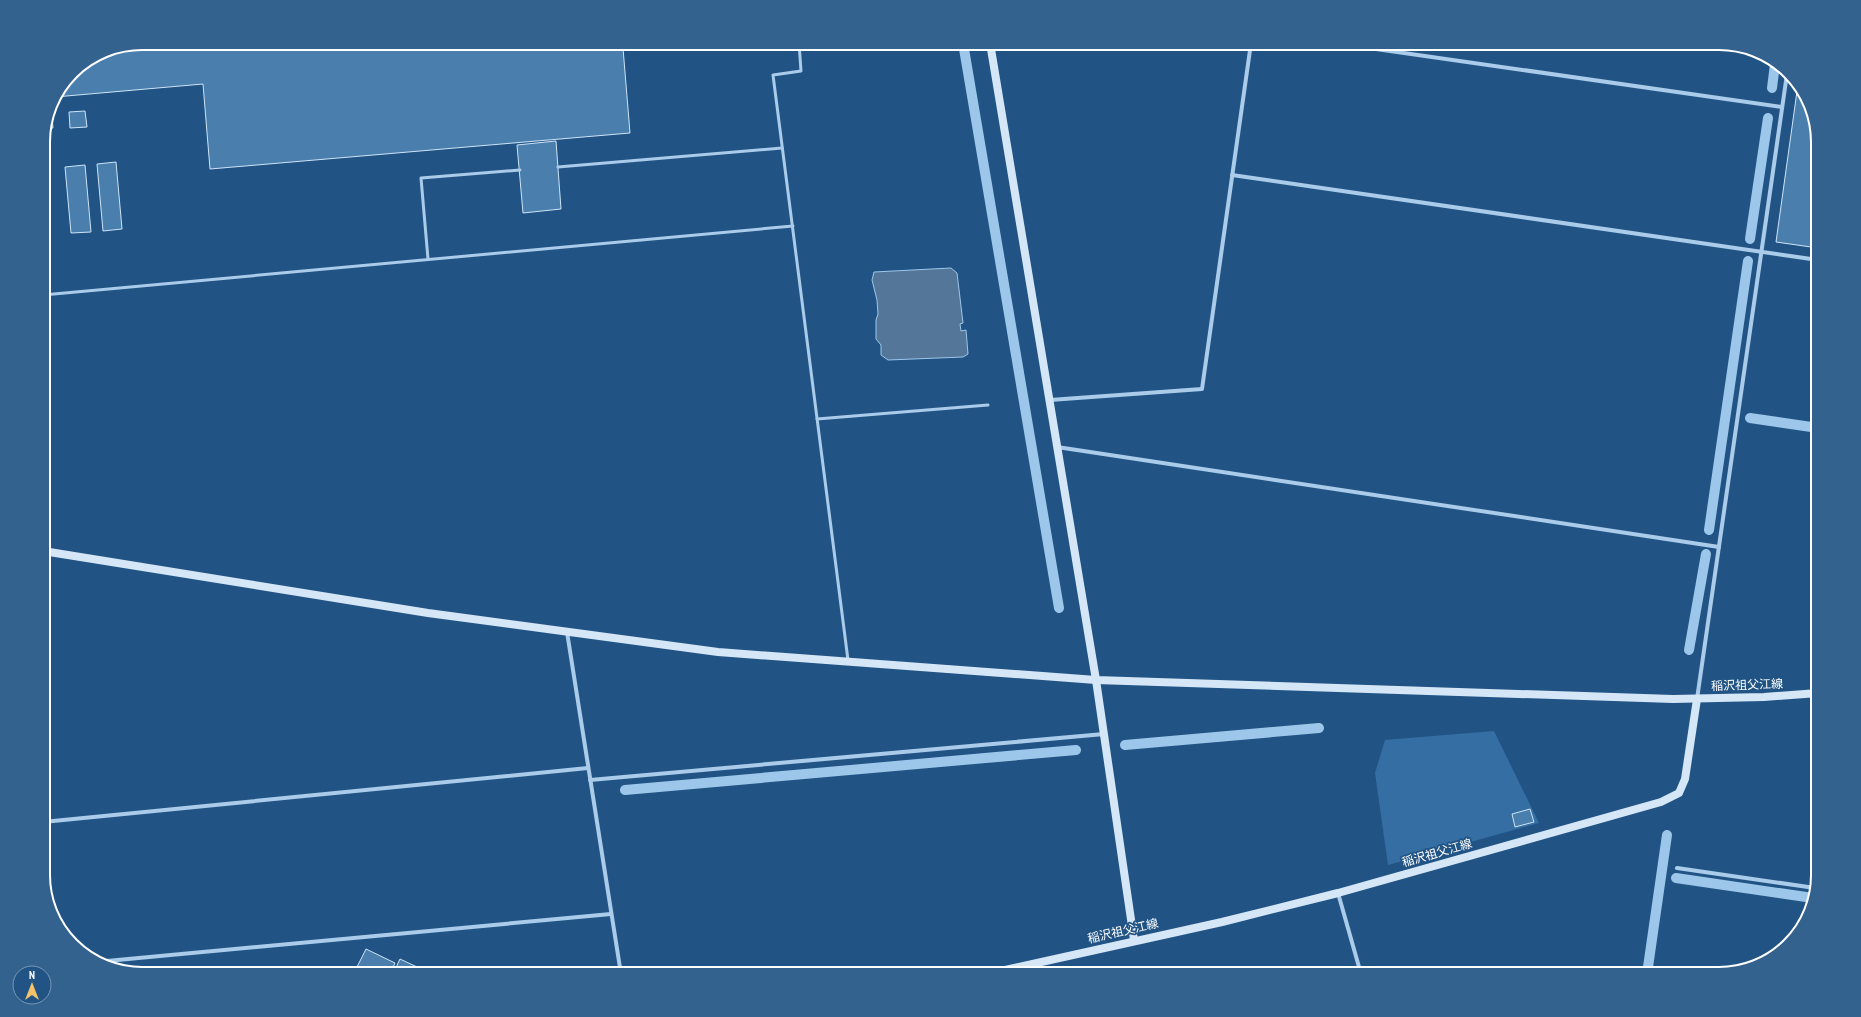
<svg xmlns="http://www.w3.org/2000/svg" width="1861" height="1017" font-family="'PT Sans Narrow','Noto Sans JP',sans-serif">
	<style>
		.green { fill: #356ea2 }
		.water { fill: #537699; stroke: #9dc7ea }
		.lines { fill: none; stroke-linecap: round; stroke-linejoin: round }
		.stream { stroke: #9dc7ea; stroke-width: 10 }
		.building { fill: #4a7ead; stroke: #cee4f7 }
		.lane { stroke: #aacbe9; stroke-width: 3 }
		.street { stroke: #aacbe9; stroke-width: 4 }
		.secondary { stroke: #d5e6f7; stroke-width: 8 }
		.labels { text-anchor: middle; stroke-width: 3.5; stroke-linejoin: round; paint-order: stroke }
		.street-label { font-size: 12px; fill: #fff; stroke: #215485 }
		.rim { fill: none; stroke: #fff; stroke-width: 2 }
	</style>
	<rect width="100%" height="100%" fill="#215485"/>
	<path class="green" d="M1494 731 1539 823 1388 865 1375 773 1385 740Z"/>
	<path class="water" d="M951 268 957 273 963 323 960 324 961 331 966 330 968 354 963 357 888 360 881 355V345L876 339V320L878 314 877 300 872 280 874 272Z"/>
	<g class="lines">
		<g class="stream">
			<path d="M963 43 1059 608"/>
			<path d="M1772 88 1775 64"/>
			<path d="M1750 239 1768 118"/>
			<path d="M1750 418 1818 428"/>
			<path d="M1709 530 1748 261"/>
			<path d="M1689 650 1706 554"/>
			<path d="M1125 745 1319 728"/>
			<path d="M625 790 1076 750"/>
			<path d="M1676 878 1813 898"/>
			<path d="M1647 974 1667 835"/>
		</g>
	</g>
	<g class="building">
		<path d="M142 43H683L623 48 630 133 210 169 203 84 55 97 72 72 104 50Z"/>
		<path d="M1798 84 1801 87 1818 135V248L1776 242Z"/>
		<path d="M50 108H51L53 128 45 129Z"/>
		<path d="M85 111 87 127 70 128 69 112Z"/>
		<path d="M556 141 561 209 523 213 517 145Z"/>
		<path d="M116 162 122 229 103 231 97 164Z"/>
		<path d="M85 165 91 232 71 233 65 167Z"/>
		<path d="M1530 809 1534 822 1515 827 1512 814Z"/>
		<path d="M366 949 395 963 390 974 354 973Z"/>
		<path d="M400 959 432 974H393Z"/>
	</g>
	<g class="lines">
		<g class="lane">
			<path d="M799 43 801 71 773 75 848 660"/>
			<path d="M558 167 782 148"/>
			<path d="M428 259 421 178 520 170"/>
			<path d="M43 295 793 226"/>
			<path d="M817 419 988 405"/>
		</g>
		<g class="street">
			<path d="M1334 43 1782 107"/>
			<path d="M1232 175 1818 260"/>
			<path d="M1050 400 1202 389 1251 43"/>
			<path d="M1057 447 1719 547"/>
			<path d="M567 632 621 974"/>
			<path d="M1697 699 1787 74"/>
			<path d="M590 780 1104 734"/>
			<path d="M43 822 588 768"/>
			<path d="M1677 868 1815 888"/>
			<path d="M1338 893 1361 974"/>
			<path d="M96 962 611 914"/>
		</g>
		<g class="secondary">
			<path d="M990 43 1096 680 1134 940"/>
			<path d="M43 551 428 613 718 652 1096 680 1673 699 1764 697 1818 693"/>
			<path d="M987 974 1222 922 1338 893 1661 802 1679 793 1685 779 1697 699"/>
		</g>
	</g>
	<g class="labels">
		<g class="street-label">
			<text transform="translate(1747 685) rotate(-2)" y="4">稲沢祖父江線</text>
			<text transform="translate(1437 853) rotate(-16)" y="4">稲沢祖父江線</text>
			<text transform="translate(1123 931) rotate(-13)" y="4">稲沢祖父江線</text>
		</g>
	</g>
	<path d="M0 0H1861V1017H0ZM142 50H1719A92 92 0 0 1 1811 142V875A92 92 0 0 1 1719 967H142A92 92 0 0 1 50 875V142A92 92 0 0 1 142 50Z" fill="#33628f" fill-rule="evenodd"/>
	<path class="rim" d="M142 50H1719A92 92 0 0 1 1811 142V875A92 92 0 0 1 1719 967H142A92 92 0 0 1 50 875V142A92 92 0 0 1 142 50Z"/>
	<g transform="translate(32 985)"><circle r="19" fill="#215485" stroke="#7a98b6"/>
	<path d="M0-3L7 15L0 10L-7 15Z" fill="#f6c36b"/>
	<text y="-6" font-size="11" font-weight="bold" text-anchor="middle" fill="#ffffff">N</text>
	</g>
</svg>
